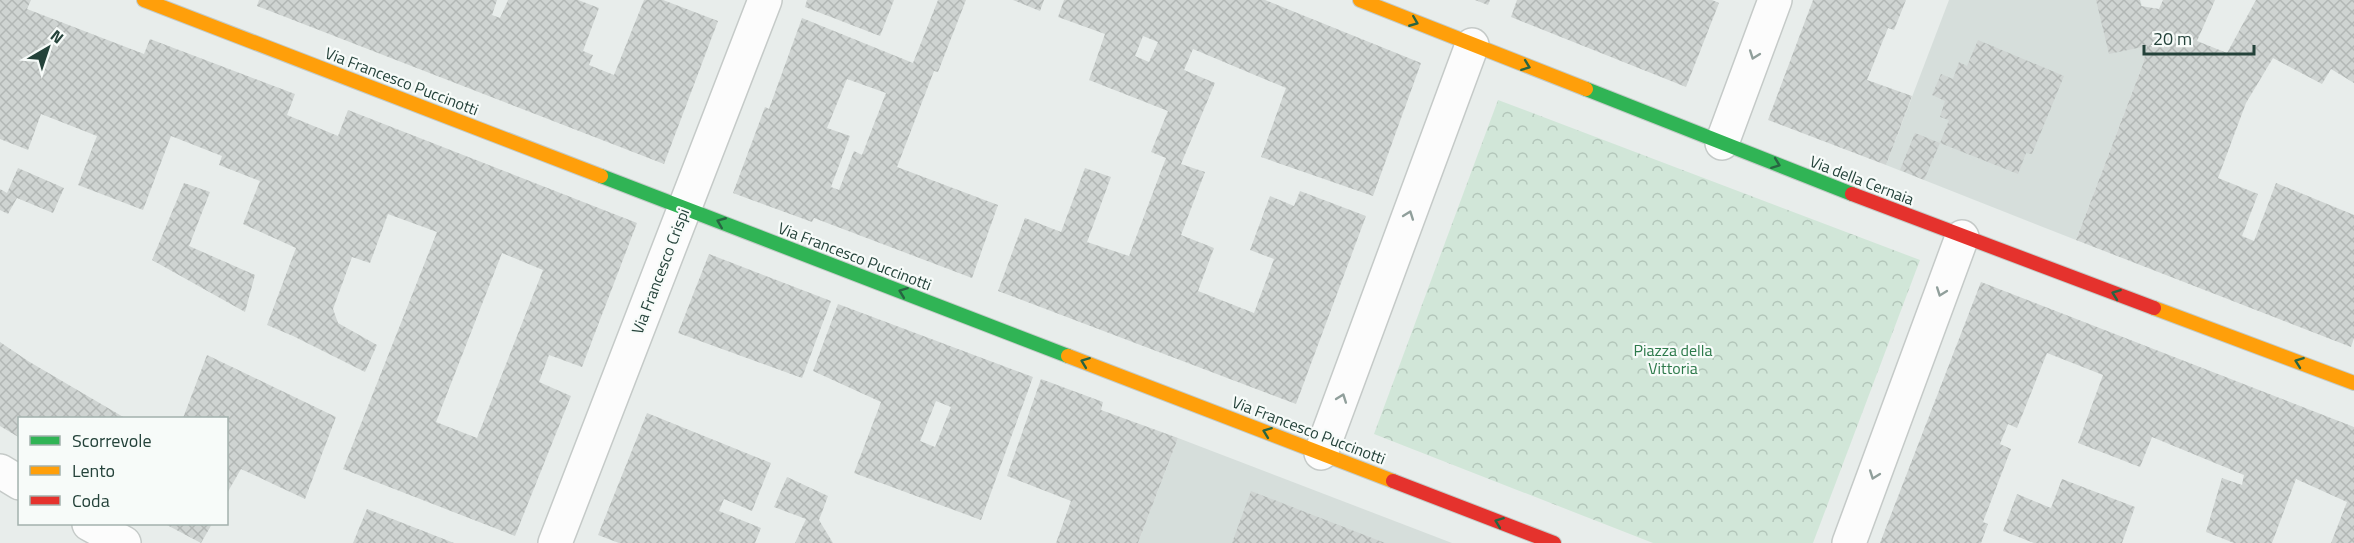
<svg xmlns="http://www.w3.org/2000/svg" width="2354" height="543" font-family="'Titillium Web',sans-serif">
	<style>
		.built { fill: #d6dedb }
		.forest { fill: url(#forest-crowns) }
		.building { fill: url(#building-cross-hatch); fill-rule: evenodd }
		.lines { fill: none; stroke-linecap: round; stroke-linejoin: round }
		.street-casing { stroke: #c5cac8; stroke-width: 36 }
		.fast-casing { stroke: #c3cbc8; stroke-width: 16 }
		.slow-casing { stroke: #c3cbc8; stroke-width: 16 }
		.jam-casing { stroke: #c3cbc8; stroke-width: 16 }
		.street { stroke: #fcfcfc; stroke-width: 33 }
		.fast { stroke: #30b455; stroke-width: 14 }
		.slow { stroke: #ff9f0a; stroke-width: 14 }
		.jam { stroke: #e5322d; stroke-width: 14 }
		.oneway { stroke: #286442 }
		.oneway2 { stroke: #909f9b }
		.labels { text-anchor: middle; stroke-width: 4.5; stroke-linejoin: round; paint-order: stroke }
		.street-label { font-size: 16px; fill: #24423a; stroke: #f7fbf9 }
		.park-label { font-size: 16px; fill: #2d7a4b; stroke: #f7fbf9 }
	</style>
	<defs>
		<pattern id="forest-crowns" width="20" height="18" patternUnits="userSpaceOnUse" patternTransform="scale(1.5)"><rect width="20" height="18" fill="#d1e6d8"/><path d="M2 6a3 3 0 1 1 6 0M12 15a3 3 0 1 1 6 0" fill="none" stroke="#b3c6ba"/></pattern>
		<pattern id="building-cross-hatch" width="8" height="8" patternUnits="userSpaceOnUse" patternTransform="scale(1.5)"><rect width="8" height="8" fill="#cfd4d2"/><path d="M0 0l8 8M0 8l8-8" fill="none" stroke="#b2b7b5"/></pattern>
	</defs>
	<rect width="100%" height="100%" fill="#e8edeb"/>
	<g class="built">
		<path d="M1949 0H2140L2151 33 2143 64 2076 240 1886 165Z"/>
		<path d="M1178 438 1452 543H1138Z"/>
	</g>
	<path class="forest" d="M1498 100 1920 260 1813 543H1653L1374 434Z"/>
	<g class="building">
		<path d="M0 0H31L27 9 144 54 150 39 295 94 287 115 338 136 348 110 637 223 582 367 549 355 539 382 571 396 515 536 343 469 437 232 388 214 370 263 352 257 333 309 338 323 377 345 365 372 293 336 267 325 296 248 243 224 260 181 219 165 222 156 171 136 143 210 78 185 97 136 41 114 28 150 0 139ZM502 253 543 270 477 438 436 422Z"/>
		<path d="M259 0H497L492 15 500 18 508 0H578L599 8 583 51 593 55 589 65 614 75 644 0H663L718 21 664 164 257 6Z"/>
		<path d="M807 0H894L880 36 805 7Z"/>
		<path d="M938 0H966L938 72 934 71 897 167 998 205 972 278 814 218 812 222 733 193 765 107 769 109 802 18 913 63ZM847 79 886 93 862 155 854 151 839 190 831 187 850 136 827 128Z"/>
		<path d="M1013 0H1044L1040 11Z"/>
		<path d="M1064 0H1265L1421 63 1373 196 1261 157 1286 88 1193 49 1184 70 1215 83 1181 164 1205 172 1181 235 1214 248 1198 291 1254 313 1274 259 1250 250 1270 196 1294 206 1300 191 1366 216 1296 404 998 291 1025 218 1061 232 1085 168 1111 177 1087 242 1129 256 1166 158 1151 152 1168 111 1089 80 1105 34 1058 17ZM1143 36 1158 42 1149 62 1135 56Z"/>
		<path d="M1475 0H1490L1488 5Z"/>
		<path d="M1517 0H1712L1719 3 1686 87 1511 17Z"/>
		<path d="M1813 0H1906L1894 30 1888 28 1867 80 1912 96 1886 165 1768 120Z"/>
		<path d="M2096 0H2140L2141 6 2159 9 2163 0H2215L2197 41 2227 53 2256 0H2354V83L2331 69 2322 84 2273 58 2246 103 2218 178 2258 194 2242 236 2254 241 2276 183 2354 215V338L2351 347 2076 240 2143 64 2147 46 2109 54Z"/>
		<path d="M1978 40 2064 76 2032 154 2026 153 2018 174 1940 143 1949 120 1940 117 1945 101 1932 95 1941 74 1953 79 1959 62 1967 66Z"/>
		<path d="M1915 133 1940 143 1924 180 1900 170Z"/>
		<path d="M18 168 64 188 53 213 17 198 8 214 0 210V189L7 193Z"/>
		<path d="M184 183 210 192 189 246 255 275 245 312 152 260Z"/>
		<path d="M709 254 831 301 802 378 678 333Z"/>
		<path d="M1981 282 2354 427V543H2331L2347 502 2296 479 2272 543H2234L2206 532 2222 478 2242 485 2244 475 2152 437 2140 467 2078 443 2103 375 2047 353 2017 428 2008 424 2000 444 2011 449 1983 522 1988 524 1981 543H1880Z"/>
		<path d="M838 304 1033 377 981 520 854 473 881 402 813 371ZM936 401 951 407 935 447 920 441Z"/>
		<path d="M0 342 28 361 125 418H20V438L0 426Z"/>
		<path d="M207 355 336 417 305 499 241 469 226 495V418H183Z"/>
		<path d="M1041 379 1103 402 1101 410 1178 438 1138 543H1056L1071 501 1007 476Z"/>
		<path d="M647 413 771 463 752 511 724 499 719 511 761 528 755 543H619L598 535Z"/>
		<path d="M787 477 828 496 819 520 833 543H795L806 519 774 507Z"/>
		<path d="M2062 479 2135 507 2122 543H2034L2003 531 2017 494 2051 508Z"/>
		<path d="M1251 491 1385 543H1232Z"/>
		<path d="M367 509 454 543H353Z"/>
		<path d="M165 524H212L201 543Z"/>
	</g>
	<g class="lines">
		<defs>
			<g id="street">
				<path d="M1722 143 1775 0"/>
				<path d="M1321 453 1472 45"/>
				<path d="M0 471 20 483"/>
				<path d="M89 524 124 543"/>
				<path d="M555 543 765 0"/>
				<path d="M1849 543 1962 237"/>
			</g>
			<g id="fast">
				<path d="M1586 89 1852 194"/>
				<path d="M601 176 1068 356"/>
			</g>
			<g id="slow">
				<path d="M144 0 601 176"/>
				<path d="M1360 0 1586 89"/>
				<path d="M2154 308 2354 383"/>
				<path d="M1068 356 1393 481"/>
			</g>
			<g id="jam">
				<path d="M1852 194 2154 308"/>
				<path d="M1393 481 1554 543"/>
			</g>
		</defs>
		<use href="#street" class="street-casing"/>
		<use href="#fast" class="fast-casing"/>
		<use href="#slow" class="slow-casing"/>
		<use href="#jam" class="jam-casing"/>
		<use href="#street" class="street"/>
		<use href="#fast" class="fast"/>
		<use href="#slow" class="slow"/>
		<use href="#jam" class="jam"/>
	</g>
	<defs><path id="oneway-chevron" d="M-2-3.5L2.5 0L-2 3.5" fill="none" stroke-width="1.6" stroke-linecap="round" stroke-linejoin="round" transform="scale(1.5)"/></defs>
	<g class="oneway">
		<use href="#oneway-chevron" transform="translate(1414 22) rotate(22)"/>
		<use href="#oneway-chevron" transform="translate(1526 66) rotate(21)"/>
		<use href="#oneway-chevron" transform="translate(1776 164) rotate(21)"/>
		<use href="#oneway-chevron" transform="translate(721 222) rotate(-158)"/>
		<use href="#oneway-chevron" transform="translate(903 292) rotate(-159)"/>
		<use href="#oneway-chevron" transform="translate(2116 294) rotate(-160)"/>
		<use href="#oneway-chevron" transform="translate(1085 362) rotate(-159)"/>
		<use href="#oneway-chevron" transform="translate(2299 362) rotate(-160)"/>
		<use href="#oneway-chevron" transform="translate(1267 432) rotate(-159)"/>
		<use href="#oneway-chevron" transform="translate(1499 522) rotate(-159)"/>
	</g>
	<g class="oneway2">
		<use href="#oneway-chevron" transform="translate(1754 55) rotate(110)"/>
		<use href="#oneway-chevron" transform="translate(1409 215) rotate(-70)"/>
		<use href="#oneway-chevron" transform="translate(1941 292) rotate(110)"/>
		<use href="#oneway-chevron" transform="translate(1342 398) rotate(-70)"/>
		<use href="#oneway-chevron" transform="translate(1874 475) rotate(110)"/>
	</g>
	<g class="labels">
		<g class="street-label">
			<text transform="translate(402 81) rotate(21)" y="6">Via Francesco Puccinotti</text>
			<text transform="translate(1862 180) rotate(21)" y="6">Via della Cernaia</text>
			<text transform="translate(855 256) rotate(21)" y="6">Via Francesco Puccinotti</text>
			<text transform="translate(660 271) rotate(-69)" y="6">Via Francesco Crispi</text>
			<text transform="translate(1309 430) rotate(21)" y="6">Via Francesco Puccinotti</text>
		</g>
		<g class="park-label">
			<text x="1673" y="356">Piazza della<tspan x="1673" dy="18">Vittoria</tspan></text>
		</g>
	</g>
	<rect x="18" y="417" width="210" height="108" fill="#f7fbf9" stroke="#a3b1ad" stroke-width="1.5"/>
	<rect x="30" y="436" width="30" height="9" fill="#30b455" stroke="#a3b1ad" stroke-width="1.5"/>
	<text x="72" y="447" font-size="18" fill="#24423a">Scorrevole</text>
	<rect x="30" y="466" width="30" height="9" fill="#ff9f0a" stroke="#a3b1ad" stroke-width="1.5"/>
	<text x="72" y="477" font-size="18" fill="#24423a">Lento</text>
	<rect x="30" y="496" width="30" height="9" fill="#e5322d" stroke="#a3b1ad" stroke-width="1.5"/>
	<text x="72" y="507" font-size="18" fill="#24423a">Coda</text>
	<g transform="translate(48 48) rotate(39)" stroke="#f7fbf9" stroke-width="4.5" paint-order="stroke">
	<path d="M0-4.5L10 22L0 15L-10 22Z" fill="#24423a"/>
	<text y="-9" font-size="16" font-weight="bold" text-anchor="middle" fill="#24423a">N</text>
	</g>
	<path d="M2144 45v9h110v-9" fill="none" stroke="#24423a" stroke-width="3"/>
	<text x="2153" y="45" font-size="18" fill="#24423a" stroke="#f7fbf9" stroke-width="4.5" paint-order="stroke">20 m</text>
</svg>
